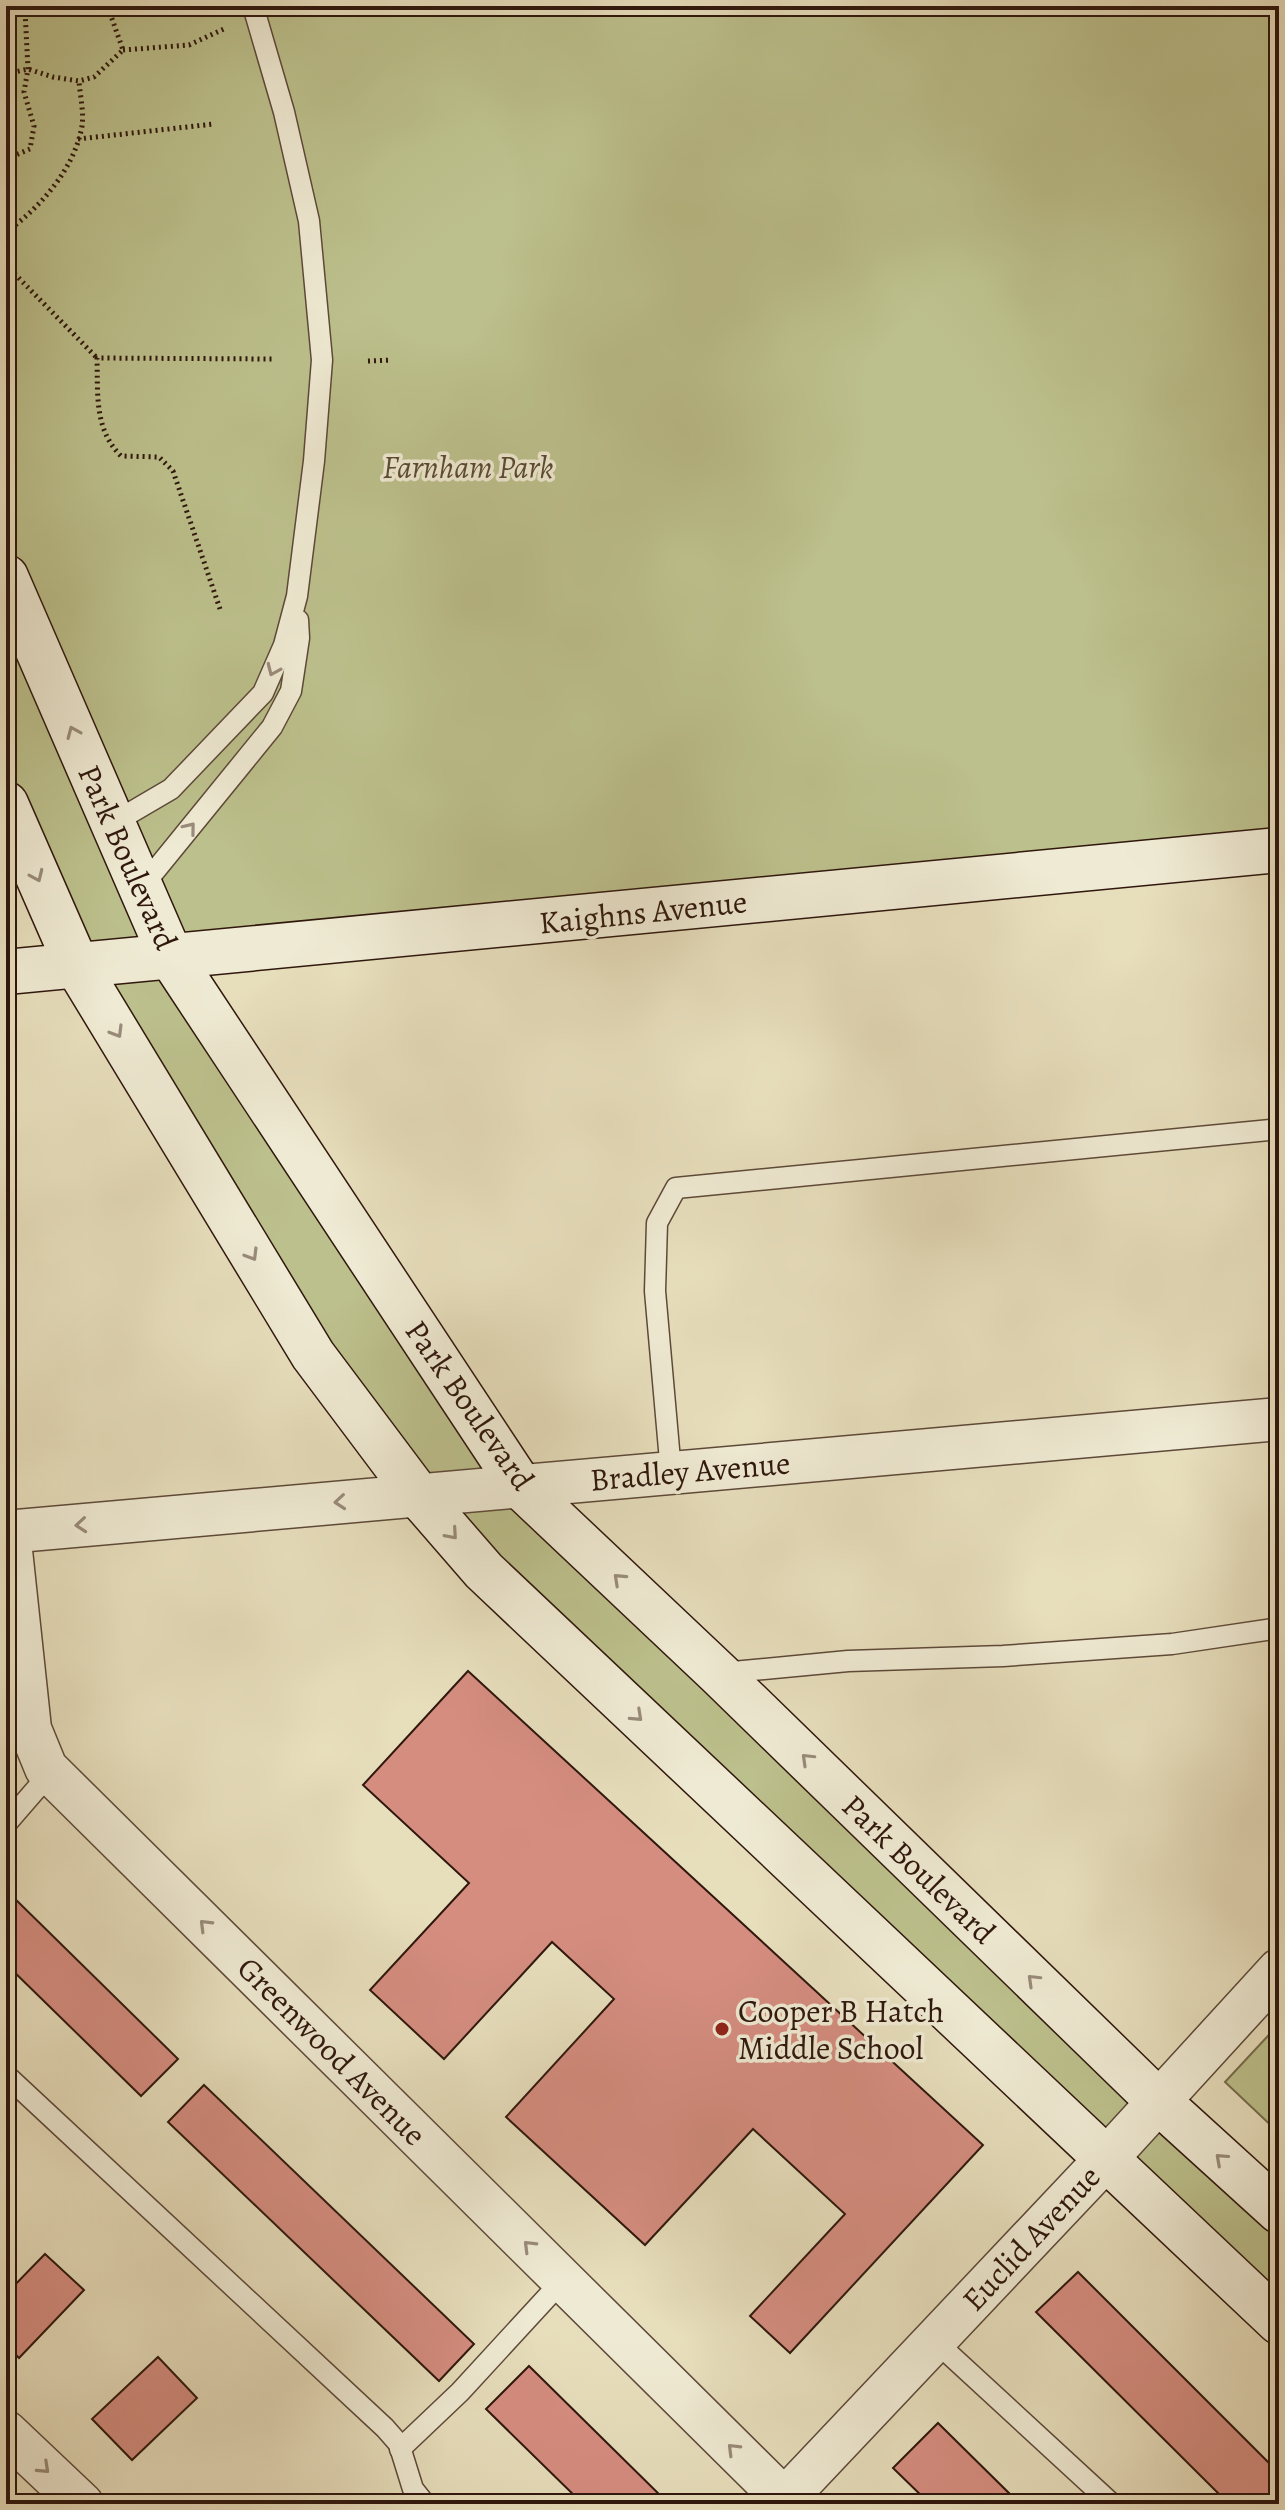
<svg xmlns="http://www.w3.org/2000/svg" width="1285" height="2510" font-family="Alegreya,serif">
	<style>
		.green { fill: #bcc08c; stroke: #766c4c; stroke-width: 2 }
		.building { fill: #d58d80; stroke: #2f170d; stroke-width: 2 }
		.lines { fill: none; stroke-linecap: round; stroke-linejoin: round }
		.lane-casing { stroke: #5d4939; stroke-width: 23 }
		.street-casing { stroke: #5d4939; stroke-width: 45 }
		.secondary-casing { stroke: #2f170d; stroke-width: 47 }
		.path { stroke: #2f170d; stroke-width: 5; stroke-dasharray: 2 4; stroke-linecap: butt }
		.lane { stroke: #efead3; stroke-width: 20 }
		.street { stroke: #efead3; stroke-width: 42 }
		.secondary { stroke: #efead3; stroke-width: 44 }
		.oneway { stroke: #998b7a }
		.poi-dot { fill: #8f2418; stroke: #efead3; stroke-width: 3 }
		.labels { text-anchor: middle; stroke-width: 7; stroke-linejoin: round; paint-order: stroke }
		.park-label { font-size: 32px; font-style: italic; fill: #594a33; stroke: #efead3 }
		.street-label { font-size: 32px; fill: #2f170d; stroke: #efead3 }
		.poi-label { font-size: 32px; fill: #2f170d; stroke: #efead3; text-anchor: start }
	</style>
	<rect width="100%" height="100%" fill="#e7debc"/>
	<filter id="stains"><feTurbulence type="fractalNoise" baseFrequency=".0025" numOctaves="4"/><feColorMatrix values="0 0 0 0 .2 0 0 0 0 .09 0 0 0 0 .02 0 0 0 .5 -.17"/></filter>
	<radialGradient id="worn" r=".72"><stop offset=".6" stop-color="#630" stop-opacity="0"/><stop offset="1" stop-color="#630" stop-opacity=".3"/></radialGradient>
	<g class="green">
		<path d="M6 6H1279V850L172 957 521 1487 1279 2211V2322L418 1495 6 804Z"/>
		<path d="M1279 2024V2133L1225 2082Z"/>
	</g>
	<g class="building">
		<path d="M468 1671 983 2145 790 2353 750 2316 845 2214 753 2129 645 2245 506 2117 614 1999 552 1942 444 2059 370 1990 469 1883 363 1785Z"/>
		<path d="M6 1890 178 2059 141 2096 6 1964Z"/>
		<path d="M204 2085 474 2344 439 2381 168 2122Z"/>
		<path d="M45 2254 84 2290 19 2358 6 2345V2294Z"/>
		<path d="M1078 2272 1279 2473V2504H1229L1036 2312Z"/>
		<path d="M158 2357 197 2398 132 2460 92 2419Z"/>
		<path d="M529 2366 666 2501 663 2504H583L486 2409Z"/>
		<path d="M938 2423 1020 2504H930L893 2468Z"/>
	</g>
	<g class="lines">
		<defs>
			<g id="lane">
				<path d="M113 823 171 789 263 693 284 645 297 596 314 461 322 360 309 221 284 112 253 6"/>
				<path d="M141 888 272 727 291 691 299 638 298 620"/>
				<path d="M671 1472 655 1291 657 1223 676 1188 1279 1129"/>
				<path d="M722 1673 848 1661 1003 1656 1172 1644 1279 1628"/>
				<path d="M6 1824 51 1772"/>
				<path d="M6 2075 385 2428 399 2444 413 2489 425 2504"/>
				<path d="M935 2341 1112 2504"/>
				<path d="M400 2449 460 2392 563 2280"/>
			</g>
			<g id="street">
				<path d="M6 1532 1279 1419"/>
				<path d="M9 1532 30 1729 46 1768 789 2504"/>
				<path d="M6 2432 82 2504"/>
				<path d="M780 2504 1106 2159 1279 1970"/>
			</g>
			<g id="secondary">
				<path d="M6 577 171 957 521 1487 718 1673 1159 2102 1279 2211"/>
				<path d="M6 804 77 966 313 1355 418 1495 484 1571 1279 2322"/>
				<path d="M6 972 1279 850"/>
			</g>
		</defs>
		<use href="#lane" class="lane-casing"/>
		<use href="#street" class="street-casing"/>
		<use href="#secondary" class="secondary-casing"/>
		<g class="path">
			<path d="M18 6 25 11 35 6"/>
			<path d="M123 50 189 45 226 28"/>
			<path d="M6 74 28 69 53 77 79 81 94 77 123 50 111 16 94 6"/>
			<path d="M78 139 214 124"/>
			<path d="M6 159 30 149 34 126 24 92 28 69 25 11"/>
			<path d="M6 232C40 208 75 168 82 126 84 112 80 95 79 81"/>
			<path d="M6 265 97 358"/>
			<path d="M368 361 391 360"/>
			<path d="M220 609 173 471 159 457 121 456C94 429 98 395 97 358L272 359"/>
		</g>
		<use href="#lane" class="lane"/>
		<use href="#street" class="street"/>
		<use href="#secondary" class="secondary"/>
	</g>
	<defs><path id="oneway-chevron" d="M-2-3.5L2.5 0L-2 3.5" fill="none" stroke-width="1.6" stroke-linecap="round" stroke-linejoin="round" transform="scale(2)"/></defs>
	<g class="oneway">
		<use href="#oneway-chevron" transform="translate(273 670) rotate(114)"/>
		<use href="#oneway-chevron" transform="translate(73 732) rotate(-113)"/>
		<use href="#oneway-chevron" transform="translate(190 828) rotate(-51)"/>
		<use href="#oneway-chevron" transform="translate(37 876) rotate(66)"/>
		<use href="#oneway-chevron" transform="translate(117 1032) rotate(59)"/>
		<use href="#oneway-chevron" transform="translate(252 1255) rotate(59)"/>
		<use href="#oneway-chevron" transform="translate(340 1502) rotate(175)"/>
		<use href="#oneway-chevron" transform="translate(81 1525) rotate(175)"/>
		<use href="#oneway-chevron" transform="translate(452 1534) rotate(49)"/>
		<use href="#oneway-chevron" transform="translate(619 1579) rotate(-137)"/>
		<use href="#oneway-chevron" transform="translate(637 1716) rotate(43)"/>
		<use href="#oneway-chevron" transform="translate(807 1759) rotate(-136)"/>
		<use href="#oneway-chevron" transform="translate(205 1925) rotate(-135)"/>
		<use href="#oneway-chevron" transform="translate(1033 1980) rotate(-136)"/>
		<use href="#oneway-chevron" transform="translate(1221 2159) rotate(-138)"/>
		<use href="#oneway-chevron" transform="translate(529 2246) rotate(-135)"/>
		<use href="#oneway-chevron" transform="translate(733 2449) rotate(-135)"/>
		<use href="#oneway-chevron" transform="translate(44 2468) rotate(43)"/>
	</g>
	<circle class="poi-dot" cx="722" cy="2029" r="8"/>
	<g class="labels">
		<g class="park-label">
			<text x="468" y="478">Farnham Park</text>
		</g>
		<g class="street-label">
			<text transform="translate(128 857) rotate(66)" y="11">Park Boulevard</text>
			<text transform="translate(643 912) rotate(-6)" y="11">Kaighns Avenue</text>
			<text transform="translate(470 1405) rotate(55)" y="11">Park Boulevard</text>
			<text transform="translate(690 1471) rotate(-5)" y="11">Bradley Avenue</text>
			<text transform="translate(919 1869) rotate(44)" y="11">Park Boulevard</text>
			<text transform="translate(332 2051) rotate(45)" y="11">Greenwood Avenue</text>
			<text transform="translate(1031 2238) rotate(-47)" y="11">Euclid Avenue</text>
		</g>
		<g class="poi-label">
			<text x="738" y="2022">Cooper B Hatch<tspan x="738" dy="37">Middle School</tspan></text>
		</g>
	</g>
	<rect width="1285" height="2510" fill="none" stroke="#e7debc" stroke-width="32"/>
	<rect x="8" y="8" width="1269" height="2494" fill="none" stroke="#2f170d" stroke-width="4"/>
	<rect x="16" y="16" width="1253" height="2478" fill="none" stroke="#2f170d" stroke-width="2"/>
	<rect width="100%" height="100%" filter="url(#stains)"/>
	<rect width="100%" height="100%" fill="url(#worn)"/>
</svg>
